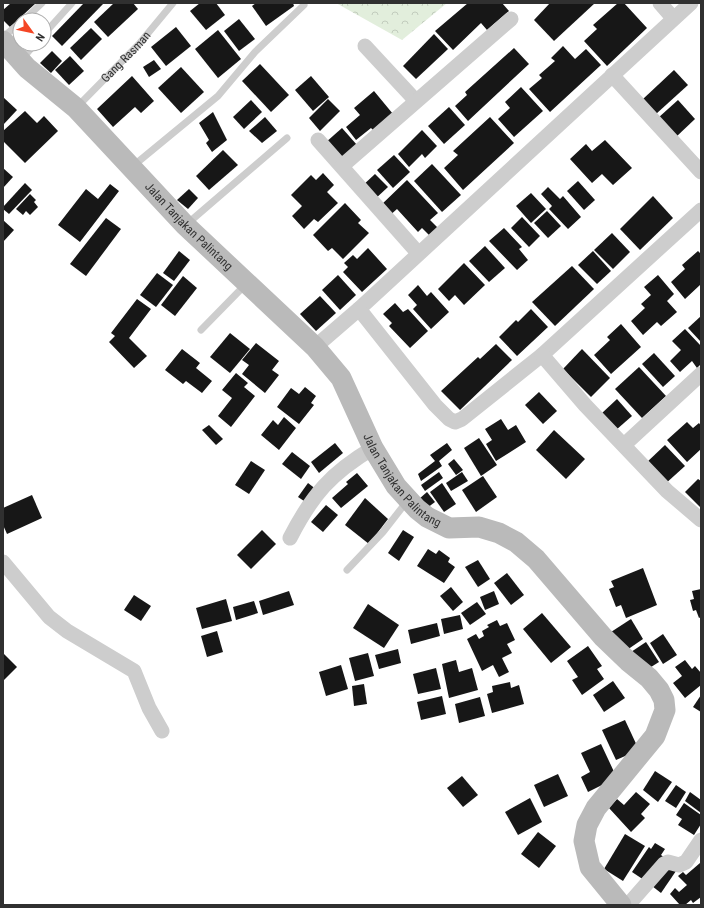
<svg xmlns="http://www.w3.org/2000/svg" width="704" height="908" font-family="'Roboto Condensed',sans-serif">
	<style>
		.forest { fill: url(#forest-crowns) }
		.building { fill: #171717 }
		.lines { fill: none; stroke-linecap: round; stroke-linejoin: round }
		.lane { stroke: #cdcdcd; stroke-width: 7 }
		.street { stroke: #cdcdcd; stroke-width: 15 }
		.secondary { stroke: #bababa; stroke-width: 21 }
		.labels { text-anchor: middle; stroke-width: 4; stroke-linejoin: round; paint-order: stroke }
		.street-label { font-size: 12px; fill: #303030; stroke: #fff }
	</style>
	<defs>
		<pattern id="forest-crowns" width="20" height="18" patternUnits="userSpaceOnUse"><rect width="20" height="18" fill="#e2eedc"/><path d="M2 6a3 3 0 1 1 6 0M12 15a3 3 0 1 1 6 0" fill="none" stroke="#c2ccbd"/></pattern>
	</defs>
	<rect width="100%" height="100%" fill="#fff"/>
	<path class="forest" d="M336 3H447L402 40Z"/>
	<g class="building">
		<path d="M11 3H36L10 27 3 20V10Z"/>
		<path d="M84 3H104L62 46 52 36Z"/>
		<path d="M114 3H133L138 9 108 37 94 22Z"/>
		<path d="M200 3H216L225 15 206 30 190 11Z"/>
		<path d="M256 3H293L294 6 266 26 252 6Z"/>
		<path d="M468 3H502L509 11 487 30 481 23 453 50 435 31Z"/>
		<path d="M550 3H595L554 41 534 20Z"/>
		<path d="M618 3H624L647 28 607 66 584 41 597 29 593 25Z"/>
		<path d="M239 19 255 39 239 51 224 31Z"/>
		<path d="M176 27 191 46 166 66 151 47Z"/>
		<path d="M91 28 102 39 81 60 70 48Z"/>
		<path d="M218 30 241 59 218 78 195 49Z"/>
		<path d="M434 34 448 49 416 79 403 66Z"/>
		<path d="M563 46 575 59 586 49 601 65 550 112 529 89 542 78 539 75 555 61 551 58Z"/>
		<path d="M514 48 529 64 468 121 455 106 467 95 465 92Z"/>
		<path d="M52 51 62 61 51 73 40 63Z"/>
		<path d="M70 56 84 71 69 85 55 70Z"/>
		<path d="M154 60 161 69 149 77 143 67Z"/>
		<path d="M260 64 289 95 271 112 242 81Z"/>
		<path d="M181 67 204 92 181 113 158 88Z"/>
		<path d="M674 70 688 85 656 114 643 99Z"/>
		<path d="M132 76 154 101 141 113 135 107 113 127 97 109Z"/>
		<path d="M311 76 329 97 313 111 295 90Z"/>
		<path d="M521 87 543 111 514 137 498 119 510 108 505 102Z"/>
		<path d="M374 91 393 114 373 130 371 128 356 140 346 127 360 115 354 108Z"/>
		<path d="M3 97 17 110 3 125Z"/>
		<path d="M328 99 340 111 320 131 309 118Z"/>
		<path d="M251 100 262 112 244 129 233 117Z"/>
		<path d="M678 100 695 119 676 137 658 118Z"/>
		<path d="M449 107 465 125 444 144 428 126Z"/>
		<path d="M25 111 37 123 44 116 58 131 25 163 3 141V131Z"/>
		<path d="M213 112 227 140 212 152 206 143 209 140 199 123Z"/>
		<path d="M265 117 277 131 262 143 249 131Z"/>
		<path d="M490 117 514 143 463 190 444 168 458 155 453 151Z"/>
		<path d="M342 128 357 145 339 160 325 143Z"/>
		<path d="M422 130 437 146 425 158 422 154 409 167 398 154Z"/>
		<path d="M605 140 632 168 613 185 602 174 592 183 570 159 586 144 592 151Z"/>
		<path d="M223 150 238 165 209 190 196 176Z"/>
		<path d="M394 155 410 172 393 188 377 170Z"/>
		<path d="M432 164 461 195 442 212 414 181Z"/>
		<path d="M3 168 13 177 3 188Z"/>
		<path d="M323 173 334 185 327 192 338 203 318 222 314 219 304 229 292 216 302 206 291 195 311 175 316 180Z"/>
		<path d="M375 174 388 187 374 200 361 187Z"/>
		<path d="M407 180 438 213 430 220 438 228 430 236 422 228 418 232 397 209 388 217 379 207Z"/>
		<path d="M578 181 595 200 584 210 567 191Z"/>
		<path d="M25 183 32 190 9 214 3 209V207Z"/>
		<path d="M110 184 119 191 80 242 58 225 86 189 98 199Z"/>
		<path d="M548 187 560 199 563 196 581 217 568 229 549 209 552 206 541 194Z"/>
		<path d="M189 189 198 198 188 209 177 200Z"/>
		<path d="M531 193 546 209 531 223 516 206Z"/>
		<path d="M30 194 36 200 34 202 38 207 30 215 26 211 23 215 16 209Z"/>
		<path d="M653 196 673 218 640 250 620 229Z"/>
		<path d="M345 203 361 220 358 223 369 233 343 259 332 248 328 251 313 235Z"/>
		<path d="M547 211 561 226 548 238 534 223Z"/>
		<path d="M522 217 540 236 529 247 511 228Z"/>
		<path d="M106 218 121 229 86 276 70 264Z"/>
		<path d="M3 220 14 230 3 242Z"/>
		<path d="M504 228 522 247 519 249 528 260 517 270 489 241Z"/>
		<path d="M612 233 630 252 613 269 594 250Z"/>
		<path d="M485 246 505 268 489 282 469 261Z"/>
		<path d="M368 248 387 269 362 292 343 272 348 267 344 263 353 255 357 259Z"/>
		<path d="M179 251 190 260 174 281 163 273Z"/>
		<path d="M593 251 611 271 597 284 578 265Z"/>
		<path d="M698 251 701 254V287L700 285 685 299 671 282 685 269 682 265Z"/>
		<path d="M464 263 485 285 464 305 455 295 449 301 438 289Z"/>
		<path d="M572 266 594 289 555 326 532 302Z"/>
		<path d="M157 273 173 285 156 307 140 295Z"/>
		<path d="M338 275 356 295 340 310 322 290Z"/>
		<path d="M658 275 674 294 667 301 677 312 661 326 657 322 643 335 631 321 645 308 641 304 651 295 644 287Z"/>
		<path d="M183 276 197 288 175 316 161 305Z"/>
		<path d="M418 285 427 296 431 292 449 312 431 329 413 309 417 305 408 295Z"/>
		<path d="M320 296 336 313 316 331 300 314Z"/>
		<path d="M137 299 151 309 129 338 147 356 134 368 109 342 115 336 111 333Z"/>
		<path d="M395 303 403 312 408 309 428 331 410 348 389 326 392 323 383 314Z"/>
		<path d="M531 309 548 327 517 356 499 337 516 320 518 322Z"/>
		<path d="M701 316V342L688 328Z"/>
		<path d="M621 324 641 347 611 374 594 355 610 340 607 337Z"/>
		<path d="M685 329 701 346V364L697 368 692 361 680 372 670 361 681 350 672 341Z"/>
		<path d="M230 333 250 349 230 373 210 357Z"/>
		<path d="M256 343 279 361 272 370 279 375 265 393 242 374 249 365 242 360Z"/>
		<path d="M496 344 512 360 460 410 441 391 478 357 480 359Z"/>
		<path d="M182 349 200 363 196 368 212 381 202 393 186 381 183 384 165 370Z"/>
		<path d="M582 349 610 378 591 397 563 369Z"/>
		<path d="M654 353 675 376 663 387 642 364Z"/>
		<path d="M639 367 666 396 642 418 615 389Z"/>
		<path d="M236 373 248 383 244 387 255 396 231 427 218 416 232 398 222 390Z"/>
		<path d="M305 387 316 396 311 403 314 405 299 424 277 407 291 388 299 394Z"/>
		<path d="M539 392 557 411 543 424 525 405Z"/>
		<path d="M617 399 632 416 616 430 601 414Z"/>
		<path d="M284 417 296 428 279 450 261 435 273 420 278 425Z"/>
		<path d="M501 419 508 430 516 425 526 442 496 461 486 444 492 440 485 429Z"/>
		<path d="M687 422 693 428 699 423 701 426V449L687 462 667 440Z"/>
		<path d="M209 425 223 439 216 445 202 430Z"/>
		<path d="M554 430 585 459 566 479 536 450Z"/>
		<path d="M479 438 497 465 481 476 464 448Z"/>
		<path d="M335 443 343 453 319 473 311 462Z"/>
		<path d="M447 443 452 450 439 461 442 466 421 481 418 474 435 461 430 455Z"/>
		<path d="M665 445 685 466 664 485 645 464Z"/>
		<path d="M292 452 310 466 301 479 282 464Z"/>
		<path d="M454 459 463 470 456 475 448 464Z"/>
		<path d="M251 461 265 470 249 494 235 485Z"/>
		<path d="M439 472 443 478 425 491 421 485Z"/>
		<path d="M462 472 468 481 451 491 446 483Z"/>
		<path d="M357 473 368 486 341 508 332 498 348 484 346 482Z"/>
		<path d="M483 476 497 497 476 512 462 490Z"/>
		<path d="M698 479 701 481V508L685 492Z"/>
		<path d="M308 483 317 490 307 503 298 497Z"/>
		<path d="M442 483 456 504 444 512 430 492Z"/>
		<path d="M427 492 435 502 427 508 419 499Z"/>
		<path d="M32 495 42 518 7 534 3 525V508Z"/>
		<path d="M365 498 388 519 369 544 345 525Z"/>
		<path d="M326 505 338 515 323 532 311 522Z"/>
		<path d="M262 530 276 544 251 569 237 555Z"/>
		<path d="M403 530 414 537 399 561 388 553Z"/>
		<path d="M428 549 436 554 439 550 450 558 448 562 455 567 444 583 417 566Z"/>
		<path d="M478 560 490 579 478 587 465 567Z"/>
		<path d="M643 568 657 605 626 618 621 605 616 607 609 589 614 587 611 581Z"/>
		<path d="M507 573 524 595 511 605 494 583Z"/>
		<path d="M451 587 463 602 453 611 440 596Z"/>
		<path d="M701 589V617L699 618 696 610 693 611 690 600 694 599 692 591Z"/>
		<path d="M289 591 294 605 263 615 259 601Z"/>
		<path d="M494 591 499 604 485 610 480 597Z"/>
		<path d="M134 595 151 606 141 621 124 610Z"/>
		<path d="M226 599 232 621 202 629 196 608Z"/>
		<path d="M254 601 258 613 236 620 233 607Z"/>
		<path d="M477 602 486 614 470 625 461 613Z"/>
		<path d="M368 604 399 625 384 648 353 628Z"/>
		<path d="M542 613 571 647 551 663 523 629Z"/>
		<path d="M460 615 463 629 444 634 441 619Z"/>
		<path d="M631 619 643 639 624 652 611 632Z"/>
		<path d="M497 620 500 626 507 623 515 640 507 644 512 653 502 658 509 672 499 677 493 665 482 671 467 639 476 634 479 639 484 636 482 631 489 627 487 625Z"/>
		<path d="M437 623 440 636 411 644 408 630Z"/>
		<path d="M217 631 223 652 207 657 201 636Z"/>
		<path d="M663 634 677 655 663 664 650 643Z"/>
		<path d="M646 642 659 662 643 672 631 652Z"/>
		<path d="M588 646 602 666 597 669 604 679 582 695 572 680 578 677 567 661Z"/>
		<path d="M398 649 401 663 379 669 375 655Z"/>
		<path d="M3 653 17 667 3 681Z"/>
		<path d="M368 653 374 676 355 681 349 658Z"/>
		<path d="M456 660 459 672 472 668 478 690 449 698 442 664Z"/>
		<path d="M685 660 692 669 695 666 701 673V685L685 698 673 683 682 676 675 667Z"/>
		<path d="M341 665 348 689 326 696 319 672Z"/>
		<path d="M436 668 441 689 418 694 413 674Z"/>
		<path d="M613 681 625 698 604 712 593 695Z"/>
		<path d="M510 682 511 688 519 685 524 704 492 713 487 694 493 692 492 686Z"/>
		<path d="M364 684 367 704 354 706 352 686Z"/>
		<path d="M701 695V712L693 707Z"/>
		<path d="M442 696 446 714 421 720 417 702Z"/>
		<path d="M480 697 485 716 459 723 455 704Z"/>
		<path d="M625 720 639 750 616 760 602 730Z"/>
		<path d="M601 744 616 776 608 782 588 792 581 777 590 772 581 753Z"/>
		<path d="M655 771 672 782 658 802 643 790Z"/>
		<path d="M558 774 568 796 544 807 534 785Z"/>
		<path d="M462 776 478 795 463 807 447 788Z"/>
		<path d="M676 785 686 792 676 808 665 801Z"/>
		<path d="M636 792 650 804 641 814 645 818 631 832 609 808 617 799 624 805Z"/>
		<path d="M690 792 701 800V813L685 801Z"/>
		<path d="M530 798 542 822 518 835 505 812Z"/>
		<path d="M684 803 701 815V824L694 835 678 825 682 819 676 815Z"/>
		<path d="M538 832 556 846 539 868 521 854Z"/>
		<path d="M625 834 645 846 623 881 604 869Z"/>
		<path d="M655 843 665 849 661 855 665 858 647 882 632 872 649 847 651 849Z"/>
		<path d="M700 863 701 897 693 903 691 900 685 905H680L670 894 675 888 679 892 687 885 678 876 683 872 686 875Z"/>
		<path d="M667 865 676 871 661 893 652 886Z"/>
	</g>
	<g class="lines">
		<g class="lane">
			<path d="M24 20 42 3"/>
			<path d="M44 34 72 3"/>
			<path d="M3 37 20 23"/>
			<path d="M22 59 35 44"/>
			<path id="s1" d="M77 107 139 44 173 3"/>
			<path d="M133 166 218 96 255 52 304 5"/>
			<path d="M187 224 287 138"/>
			<path d="M201 330 246 284"/>
			<path d="M347 570 383 532 408 500"/>
		</g>
		<g class="street">
			<path d="M660 3 673 18"/>
			<path d="M691 3 359 309 435 405 449 419 455 422 462 419 542 355 701 210"/>
			<path d="M365 46 416 101"/>
			<path d="M612 75 701 172"/>
			<path d="M318 140 418 253"/>
			<path d="M342 166 511 19"/>
			<path d="M315 347 359 309"/>
			<path d="M542 355 585 405 667 491 701 520"/>
			<path d="M624 445 701 374"/>
			<path d="M290 538C312 495 331 473 373 448"/>
			<path d="M3 562 49 617 67 631 134 671 149 708 162 731"/>
			<path d="M628 905 664 864 668 862 679 865 686 862 701 840"/>
		</g>
		<path class="secondary" id="s2" d="M3 41 27 68 76 108 185 225 315 347 341 378 373 448 396 486 417 509 427 517 449 528 479 527 499 533 516 542 536 559 603 637 628 661 649 678 659 690 664 700 665 710 655 736 596 808 587 825 584 841 590 867 621 905"/>
	</g>
	<g class="labels">
		<g class="street-label">
			<text dy="4" stroke="none"><textPath href="#s1" startOffset="70">Gang Rasman</textPath></text>
			<text dy="4" stroke="none"><textPath href="#s2" startOffset="263">Jalan Tanjakan Palintang</textPath></text>
			<text dy="4" stroke="none"><textPath href="#s2" startOffset="599">Jalan Tanjakan Palintang</textPath></text>
		</g>
	</g>
	<rect width="704" height="908" fill="none" stroke="#303030" stroke-width="8"/>
	<g transform="translate(32 32) rotate(123)"><circle r="19" fill="#ffffff" stroke="#acacac"/>
	<path d="M0-3L7 15L0 10L-7 15Z" fill="#f44625"/>
	<text y="-6" font-size="11" font-weight="bold" text-anchor="middle" fill="#303030">N</text>
	</g>
</svg>
